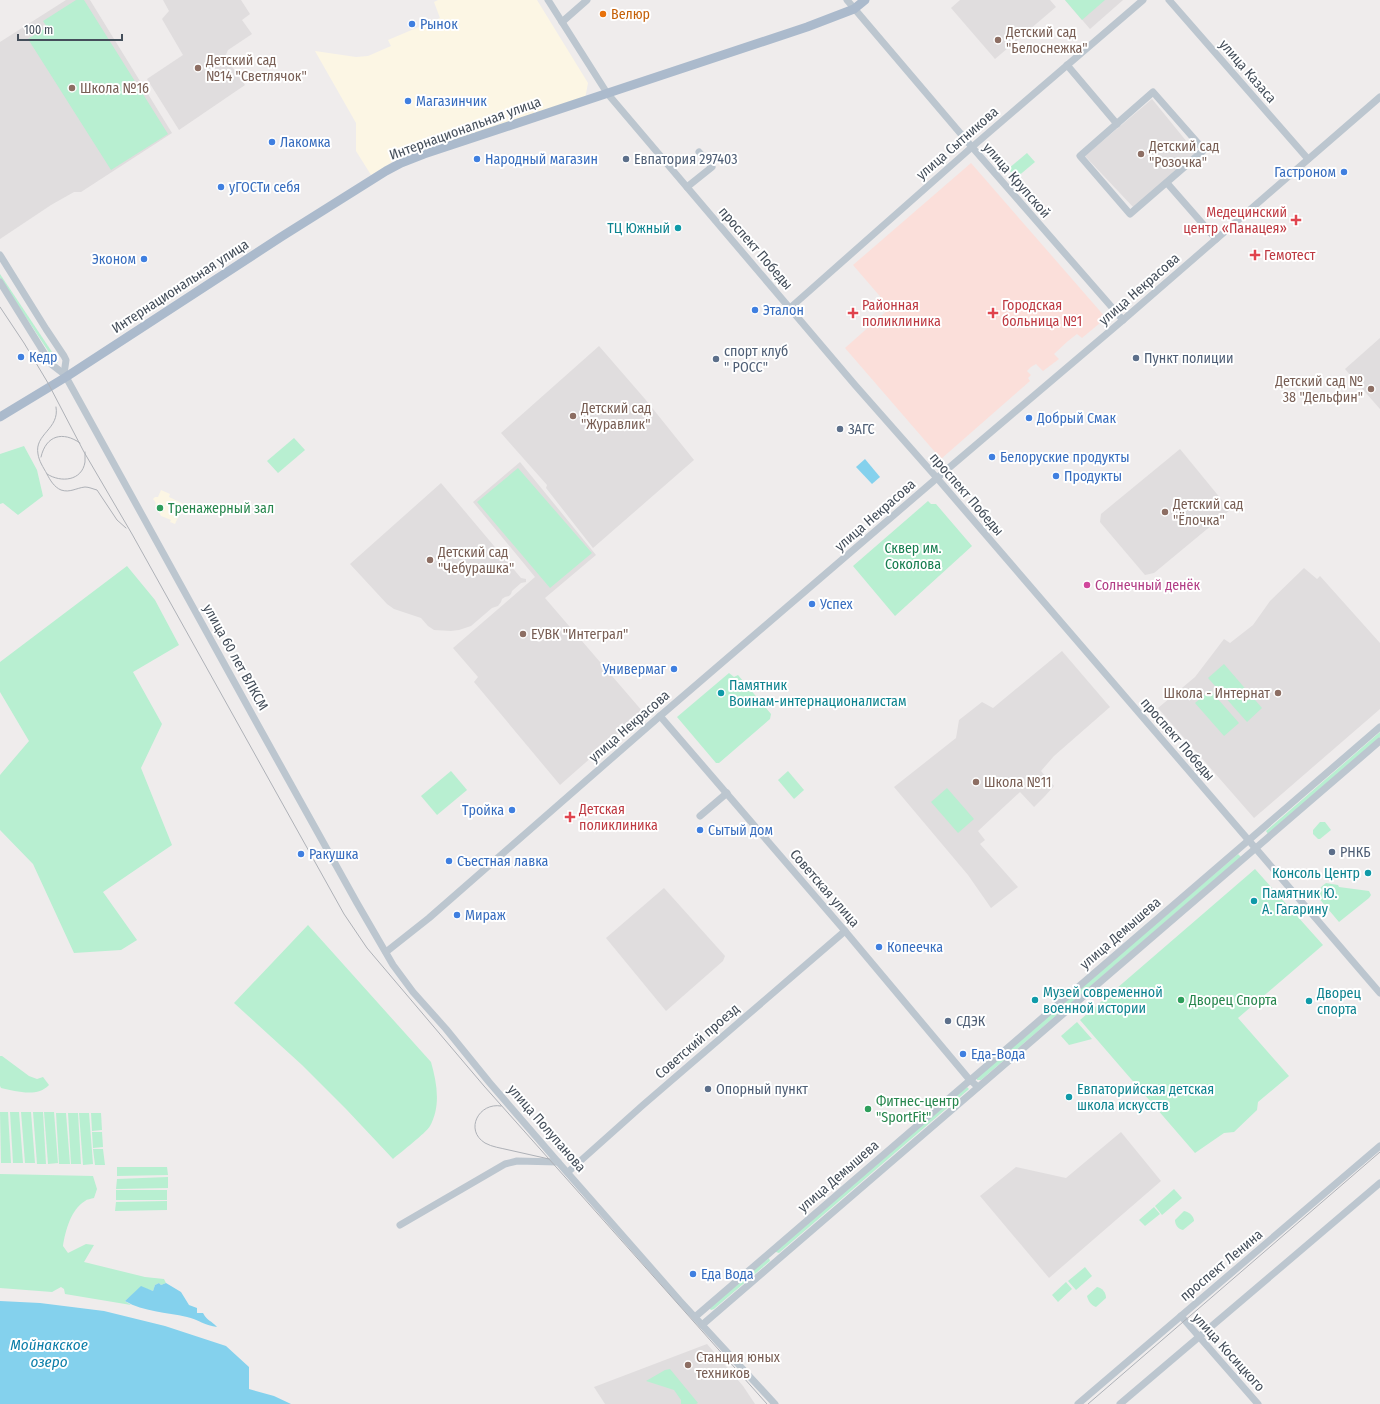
<svg xmlns="http://www.w3.org/2000/svg" width="1380" height="1404" font-family="'Fira Sans Condensed',sans-serif">
	<style>
		.commercial { fill: #fcf6e4 }
		.education { fill: #e0ddde }
		.medical { fill: #fbdfda }
		.green { fill: #b8efd1 }
		.water { fill: #84d1ed }
		.lines { fill: none; stroke-linecap: round; stroke-linejoin: round }
		.minor { stroke: #bcc6cf; stroke-width: 7 }
		.major { stroke: #abbacc; stroke-width: 9 }
		.tram { stroke: #aeb1b7; stroke-width: 1 }
		.food-dot { fill: #e8710a; stroke: #fff; stroke-width: 1.5 }
		.shop-dot { fill: #3f7fe0; stroke: #fff; stroke-width: 1.5 }
		.education-dot { fill: #8d6e63; stroke: #fff; stroke-width: 1.5 }
		.service-dot { fill: #5c6f8a; stroke: #fff; stroke-width: 1.5 }
		.health-dot { fill: #e0444e; stroke: #fff; stroke-width: 1.5 }
		.culture-dot { fill: #0f9aa8; stroke: #fff; stroke-width: 1.5 }
		.leisure-dot { fill: #2e9e5b; stroke: #fff; stroke-width: 1.5 }
		.hotel-dot { fill: #d1479c; stroke: #fff; stroke-width: 1.5 }
		.labels { text-anchor: middle; stroke-width: 4; stroke-linejoin: round; paint-order: stroke }
		.food-label { font-size: 14px; fill: #c56008; stroke: #fff; text-anchor: start }
		.shop-label { font-size: 14px; fill: #366cbe; stroke: #fff; text-anchor: start }
		.education-label { font-size: 14px; fill: #785e54; stroke: #fff; text-anchor: start }
		.street-label { font-size: 14px; fill: #444e5a; stroke: #fff }
		.service-label { font-size: 14px; fill: #4e5e75; stroke: #fff; text-anchor: start }
		.health-label { font-size: 14px; fill: #be3a42; stroke: #fff; text-anchor: start }
		.culture-label { font-size: 14px; fill: #0d838f; stroke: #fff; text-anchor: start }
		.leisure-label { font-size: 14px; fill: #27864d; stroke: #fff; text-anchor: start }
		.park-label { font-size: 14px; fill: #157c4e; stroke: #fff }
		.hotel-label { font-size: 14px; fill: #b23c85; stroke: #fff; text-anchor: start }
		.water-label { font-size: 15px; font-style: italic; fill: #097da8; stroke: #fff }
	</style>
	<rect width="100%" height="100%" fill="#efecec"/>
	<g class="commercial">
		<path d="M438 0H537L588 83 585 99 392 162 371 175 356 151V123L315 51 356 57 368 56 391 46 388 40 440 18 434 2Z"/>
		<path d="M161 490 170 494 169 497 184 504 175 524 170 522 171 520 161 516 155 505 156 503 153 499 155 497H158Z"/>
	</g>
	<g class="education">
		<path d="M66 0H90L172 133 81 192H74L51 205 0 239V42Z"/>
		<path d="M163 0H241L250 14 242 20 252 34 228 50 225 57 245 85 179 130 147 79 183 55 162 19 169 11Z"/>
		<path d="M960 0H1050L1056 7 995 59 951 8Z"/>
		<path d="M1065 0H1123L1090 29Z"/>
		<path d="M1152 99 1196 153 1134 208 1085 156Z"/>
		<path d="M1380 338V409L1345 369Z"/>
		<path d="M599 346 645 399 694 460 593 548 546 488 547 485 501 433Z"/>
		<path d="M1180 449 1230 510 1154 573 1145 575 1100 522 1101 514Z"/>
		<path d="M520 462 596 555 545 598 643 712 560 785 474 682 478 677 453 648 535 577 473 502Z"/>
		<path d="M441 483 521 578 526 579V582L521 583 512 591 511 594 509 596 505 597 502 599 501 602 498 606 492 608 471 626 459 630 451 631 434 630 428 626 421 618 394 609 387 604 350 564Z"/>
		<path d="M1304 568 1317 579 1320 576 1380 643V709L1254 818 1158 708 1195 677 1224 639 1230 643 1253 625 1270 601Z"/>
		<path d="M1062 651 1110 707 1054 756 1041 771 1054 786 1045 796 1034 807 1020 792 978 831 985 840 980 844 1018 887 991 908 968 875 894 787 956 738 959 720 982 702 993 708Z"/>
		<path d="M664 888 725 956 723 961 666 1011 606 938Z"/>
		<path d="M1121 1132 1161 1181 1049 1278 980 1196 1016 1167 1066 1178Z"/>
		<path d="M707 1344 743 1386 755 1404H605L594 1387Z"/>
	</g>
	<path class="medical" d="M971 163 1106 318 1082 338 1077 334 1068 341 1054 354 1059 359 1043 371 1036 364 1031 367 1027 371 1031 375 1028 378 1030 381 941 459 845 348 890 308 853 265Z"/>
	<g class="green">
		<path d="M76 0H84L168 134 111 170 28 39 47 27 43 21Z"/>
		<path d="M1065 0H1105L1082 20Z"/>
		<path d="M1027 153 1035 162 1016 178 1008 169Z"/>
		<path d="M0 274 58 361V363H56L0 278Z"/>
		<path d="M294 438 305 450 278 473 267 461Z"/>
		<path d="M24 446 37 470 43 496 18 515 3 503 0 504V454Z"/>
		<path d="M518 468 592 553 550 588 477 502Z"/>
		<path d="M928 501 931 504H936L972 546 895 616 853 566Z"/>
		<path d="M127 566 155 600 179 645 133 672 162 724 141 768 172 845 103 892 137 940 121 950 74 953 33 864 0 830V775L29 741 0 692V662Z"/>
		<path d="M1224 664 1262 708 1247 722 1208 678Z"/>
		<path d="M729 673 734 677 738 675 771 714 770 719 719 763H716L677 717Z"/>
		<path d="M1210 690 1239 723 1224 736 1195 703Z"/>
		<path d="M1380 732V737L1268 834 1266 831Z"/>
		<path d="M451 771 467 790 437 815 421 796Z"/>
		<path d="M788 771 804 790 794 799 778 780Z"/>
		<path d="M947 788 974 819 958 833 931 802Z"/>
		<path d="M1320 822H1325L1331 830 1320 839H1318L1313 834V830Z"/>
		<path d="M1238 854 1241 857 981 1080H977V1076Z"/>
		<path d="M1255 869 1323 945 1238 1018 1289 1076 1258 1102 1257 1110 1234 1132 1224 1133 1195 1153 1080 1020Z"/>
		<path d="M1326 883 1338 885 1339 887 1369 891 1371 895 1369 898 1339 922 1317 896 1321 887Z"/>
		<path d="M308 925 431 1062C437 1083 441 1106 430 1126 426 1133 401 1152 393 1159L346 1109 302 1065 234 1003Z"/>
		<path d="M1077 1022 1092 1039 1069 1045 1061 1036Z"/>
		<path d="M0 1056H2L29 1076 37 1079 43 1077 49 1085C37 1098 16 1091 1 1088L0 1086Z"/>
		<path d="M967 1087 969 1089 968 1090 779 1253 776 1252V1250Z"/>
		<path d="M0 1112H8L11 1163H1Z"/>
		<path d="M10 1112H19L23 1163H13Z"/>
		<path d="M21 1112H31L35 1163H25Z"/>
		<path d="M33 1112H43L46 1164H37Z"/>
		<path d="M44 1112H54L58 1163 48 1164Z"/>
		<path d="M56 1113H66L70 1164H59Z"/>
		<path d="M68 1113H78L81 1164H71Z"/>
		<path d="M79 1113H89L93 1164 83 1165Z"/>
		<path d="M101 1113 102 1130 92 1131 91 1113Z"/>
		<path d="M92 1132H102L103 1147 93 1148Z"/>
		<path d="M93 1149H103L105 1165H95Z"/>
		<path d="M117 1167H167L168 1175 117 1176Z"/>
		<path d="M0 1174 93 1176 97 1189 94 1198C91 1199 87 1199 85 1201 71 1209 65 1232 63 1246L68 1253 86 1244 94 1245 84 1262 145 1277 164 1279 166 1283 161 1285 159 1283 155 1285 153 1291 141 1287 125 1301 131 1305 65 1294 64 1289 61 1287 52 1292 0 1288Z"/>
		<path d="M168 1177V1188L116 1189 117 1179Z"/>
		<path d="M1174 1189 1182 1198 1162 1215 1155 1206Z"/>
		<rect x="116" y="1190" width="51" height="10"/>
		<path d="M167 1201V1210L115 1211 116 1202Z"/>
		<path d="M1154 1207 1160 1214 1145 1226 1139 1220Z"/>
		<path d="M1184 1211C1189 1212 1194 1216 1194 1221L1183 1230C1178 1229 1175 1225 1175 1220Z"/>
		<path d="M769 1258 770 1261 714 1309 711 1310 710 1309 709 1307Z"/>
		<path d="M1085 1267 1092 1276 1076 1290 1068 1281Z"/>
		<path d="M1066 1282 1072 1289 1058 1302 1052 1295Z"/>
		<path d="M1097 1287C1102 1288 1106 1292 1106 1298L1096 1307C1091 1305 1088 1301 1087 1296Z"/>
		<path d="M670 1369 698 1403 696 1404H681V1400L674 1390 646 1381 665 1370Z"/>
	</g>
	<g class="water">
		<path d="M865 459 880 477 872 484 856 467Z"/>
		<path d="M159 1283 161 1285 166 1283 181 1292 189 1305 197 1308V1313H203C208 1322 211 1320 217 1327 206 1326 197 1319 187 1317 166 1312 144 1312 125 1301L141 1286 153 1291 155 1285Z"/>
		<path d="M0 1301 40 1303 104 1311 165 1326 226 1346 249 1367V1389L274 1396 291 1404H0Z"/>
	</g>
	<g class="lines">
		<g class="minor">
			<path d="M548 0 607 93 855 385 937 478 1380 993"/>
			<path d="M847 0 972 147 1123 320"/>
			<path d="M1169 0 1308 159"/>
			<path d="M562 22 587 0"/>
			<path d="M1067 65 1117 124"/>
			<path d="M1153 92 1204 150 1130 214 1080 156Z"/>
			<path d="M1167 183 1216 239"/>
			<path d="M687 187 712 167 699 152"/>
			<path d="M0 255 46 329 64 356 66 360 64 374"/>
			<path d="M0 282 51 364 64 374 66 377 259 727 357 903 393 965 413 992 446 1029 489 1082 558 1162 680 1301 775 1404"/>
			<path d="M790 308 972 147 1143 0"/>
			<path d="M660 716 845 931 969 1079 978 1087"/>
			<path d="M700 816 727 793"/>
			<path d="M386 952 429 918 660 716 937 478 1123 320 1380 97"/>
			<path d="M568 1172 643 1105 845 931"/>
			<path d="M400 1225 505 1164 517 1161 558 1162"/>
			<path d="M1181 1316 1258 1404"/>
			<path d="M695 1317 1380 727"/>
			<path d="M702 1325 1380 741"/>
			<path d="M1078 1404 1380 1146"/>
			<path d="M1120 1404 1380 1183"/>
		</g>
		<path class="major" d="M0 417 66 377 281 237 386 171 401 163 424 154 807 27 854 9 865 0"/>
		<g class="tram">
			<path d="M0 307 24 343 48 383 84 452 132 534 344 914 367 948 484 1086 767 1404"/>
			<path d="M56 407C60 429 34 434 38 454 39 461 43 467 47 474 50 480 54 487 61 490 70 493 76 488 85 487 89 487 93 489 97 490L117 520 126 528"/>
			<path d="M41 457C46 435 63 431 80 443"/>
			<path d="M47 474C61 483 82 481 85 462 85 459 85 455 85 452"/>
			<path d="M501 1106C479 1102 464 1130 485 1143 492 1147 501 1148 509 1150 522 1153 536 1156 549 1159"/>
			<path d="M1088 1404 1380 1152"/>
		</g>
	</g>
	<circle class="food-dot" cx="603" cy="14" r="4"/>
	<g class="shop-dot">
		<circle cx="412" cy="24" r="4"/>
		<circle cx="408" cy="101" r="4"/>
		<circle cx="272" cy="142" r="4"/>
		<circle cx="477" cy="159" r="4"/>
		<circle cx="1344" cy="172" r="4"/>
		<circle cx="221" cy="187" r="4"/>
		<circle cx="144" cy="259" r="4"/>
		<circle cx="755" cy="310" r="4"/>
		<circle cx="21" cy="357" r="4"/>
		<circle cx="1029" cy="418" r="4"/>
		<circle cx="992" cy="457" r="4"/>
		<circle cx="1056" cy="476" r="4"/>
		<circle cx="812" cy="604" r="4"/>
		<circle cx="674" cy="669" r="4"/>
		<circle cx="512" cy="810" r="4"/>
		<circle cx="700" cy="830" r="4"/>
		<circle cx="301" cy="854" r="4"/>
		<circle cx="449" cy="861" r="4"/>
		<circle cx="457" cy="915" r="4"/>
		<circle cx="879" cy="947" r="4"/>
		<circle cx="963" cy="1054" r="4"/>
		<circle cx="693" cy="1274" r="4"/>
	</g>
	<g class="education-dot">
		<circle cx="998" cy="40" r="4"/>
		<circle cx="198" cy="68" r="4"/>
		<circle cx="72" cy="88" r="4"/>
		<circle cx="1141" cy="154" r="4"/>
		<circle cx="1371" cy="389" r="4"/>
		<circle cx="573" cy="416" r="4"/>
		<circle cx="1165" cy="512" r="4"/>
		<circle cx="430" cy="560" r="4"/>
		<circle cx="523" cy="634" r="4"/>
		<circle cx="1278" cy="693" r="4"/>
		<circle cx="976" cy="782" r="4"/>
		<circle cx="688" cy="1365" r="4"/>
	</g>
	<g class="service-dot">
		<circle cx="626" cy="159" r="4"/>
		<circle cx="1136" cy="358" r="4"/>
		<circle cx="716" cy="359" r="4"/>
		<circle cx="840" cy="429" r="4"/>
		<circle cx="1332" cy="852" r="4"/>
		<circle cx="948" cy="1021" r="4"/>
		<circle cx="708" cy="1089" r="4"/>
	</g>
	<g class="health-dot">
		<path d="M1294 214h4v4h4v4h-4v4h-4v-4h-4v-4h4z"/>
		<path d="M1253 249h4v4h4v4h-4v4h-4v-4h-4v-4h4z"/>
		<path d="M851 307h4v4h4v4h-4v4h-4v-4h-4v-4h4z"/>
		<path d="M991 307h4v4h4v4h-4v4h-4v-4h-4v-4h4z"/>
		<path d="M568 811h4v4h4v4h-4v4h-4v-4h-4v-4h4z"/>
	</g>
	<g class="culture-dot">
		<circle cx="678" cy="228" r="4"/>
		<circle cx="721" cy="693" r="4"/>
		<circle cx="1368" cy="873" r="4"/>
		<circle cx="1254" cy="901" r="4"/>
		<circle cx="1035" cy="1000" r="4"/>
		<circle cx="1309" cy="1001" r="4"/>
		<circle cx="1069" cy="1097" r="4"/>
	</g>
	<g class="leisure-dot">
		<circle cx="160" cy="508" r="4"/>
		<circle cx="1181" cy="1000" r="4"/>
		<circle cx="868" cy="1109" r="4"/>
	</g>
	<circle class="hotel-dot" cx="1087" cy="585" r="4"/>
	<g class="labels">
		<g class="food-label">
			<text x="611" y="19">Велюр</text>
		</g>
		<g class="shop-label">
			<text x="420" y="29">Рынок</text>
			<text x="416" y="106">Магазинчик</text>
			<text x="280" y="147">Лакомка</text>
			<text x="485" y="164">Народный магазин</text>
			<text x="1336" y="177" text-anchor="end">Гастроном</text>
			<text x="229" y="192">уГОСТи себя</text>
			<text x="136" y="264" text-anchor="end">Эконом</text>
			<text x="763" y="315">Эталон</text>
			<text x="29" y="362">Кедр</text>
			<text x="1037" y="423">Добрый Смак</text>
			<text x="1000" y="462">Белоруские продукты</text>
			<text x="1064" y="481">Продукты</text>
			<text x="820" y="609">Успех</text>
			<text x="666" y="674" text-anchor="end">Универмаг</text>
			<text x="504" y="815" text-anchor="end">Тройка</text>
			<text x="708" y="835">Сытый дом</text>
			<text x="309" y="859">Ракушка</text>
			<text x="457" y="866">Съестная лавка</text>
			<text x="465" y="920">Мираж</text>
			<text x="887" y="952">Копеечка</text>
			<text x="971" y="1059">Еда-Вода</text>
			<text x="701" y="1279">Еда Вода</text>
		</g>
		<g class="education-label">
			<text x="1006" y="37">Детский сад<tspan x="1006" dy="16">"Белоснежка"</tspan></text>
			<text x="206" y="65">Детский сад<tspan x="206" dy="16">№14 "Светлячок"</tspan></text>
			<text x="80" y="93">Школа №16</text>
			<text x="1149" y="151">Детский сад<tspan x="1149" dy="16">"Розочка"</tspan></text>
			<text x="1363" y="386" text-anchor="end">Детский сад №<tspan x="1363" dy="16">38 "Дельфин"</tspan></text>
			<text x="581" y="413">Детский сад<tspan x="581" dy="16">"Журавлик"</tspan></text>
			<text x="1173" y="509">Детский сад<tspan x="1173" dy="16">"Ёлочка"</tspan></text>
			<text x="438" y="557">Детский сад<tspan x="438" dy="16">"Чебурашка"</tspan></text>
			<text x="531" y="639">ЕУВК "Интеграл"</text>
			<text x="1270" y="698" text-anchor="end">Школа - Интернат</text>
			<text x="984" y="787">Школа №11</text>
			<text x="696" y="1362">Станция юных<tspan x="696" dy="16">техников</tspan></text>
		</g>
		<g class="street-label">
			<text transform="translate(1248 71) rotate(49)" y="5">улица Казаса</text>
			<text transform="translate(465 128) rotate(-20)" y="5">Интернациональная улица</text>
			<text transform="translate(957 143) rotate(-41)" y="5">улица Сытникова</text>
			<text transform="translate(1017 180) rotate(49)" y="5">улица Крупской</text>
			<text transform="translate(756 248) rotate(49)" y="5">проспект Победы</text>
			<text transform="translate(180 286) rotate(-33)" y="5">Интернациональная улица</text>
			<text transform="translate(1139 289) rotate(-41)" y="5">улица Некрасова</text>
			<text transform="translate(967 494) rotate(49)" y="5">проспект Победы</text>
			<text transform="translate(875 515) rotate(-41)" y="5">улица Некрасова</text>
			<text transform="translate(236 657) rotate(61)" y="5">улица 60 лет ВЛКСМ</text>
			<text transform="translate(629 726) rotate(-41)" y="5">улица Некрасова</text>
			<text transform="translate(1178 739) rotate(49)" y="5">проспект Победы</text>
			<text transform="translate(825 888) rotate(49)" y="5">Советская улица</text>
			<text transform="translate(1120 933) rotate(-41)" y="5">улица Демышева</text>
			<text transform="translate(697 1041) rotate(-41)" y="5">Советский проезд</text>
			<text transform="translate(547 1128) rotate(49)" y="5">улица Полупанова</text>
			<text transform="translate(838 1176) rotate(-41)" y="5">улица Демышева</text>
			<text transform="translate(1221 1265) rotate(-40)" y="5">проспект Ленина</text>
			<text transform="translate(1229 1352) rotate(48)" y="5">улица Косицкого</text>
		</g>
		<g class="service-label">
			<text x="634" y="164">Евпатория 297403</text>
			<text x="724" y="356">спорт клуб<tspan x="724" dy="16">" РОСС"</tspan></text>
			<text x="1144" y="363">Пункт полиции</text>
			<text x="848" y="434">ЗАГС</text>
			<text x="1340" y="857">РНКБ</text>
			<text x="956" y="1026">СДЭК</text>
			<text x="716" y="1094">Опорный пункт</text>
		</g>
		<g class="health-label">
			<text x="1287" y="217" text-anchor="end">Медецинский<tspan x="1287" dy="16">центр «Панацея»</tspan></text>
			<text x="1264" y="260">Гемотест</text>
			<text x="862" y="310">Районная<tspan x="862" dy="16">поликлиника</tspan></text>
			<text x="1002" y="310">Городская<tspan x="1002" dy="16">больница №1</tspan></text>
			<text x="579" y="814">Детская<tspan x="579" dy="16">поликлиника</tspan></text>
		</g>
		<g class="culture-label">
			<text x="670" y="233" text-anchor="end">ТЦ Южный</text>
			<text x="729" y="690">Памятник<tspan x="729" dy="16">Воинам-интернационалистам</tspan></text>
			<text x="1360" y="878" text-anchor="end">Консоль Центр</text>
			<text x="1262" y="898">Памятник Ю.<tspan x="1262" dy="16">А. Гагарину</tspan></text>
			<text x="1043" y="997">Музей современной<tspan x="1043" dy="16">военной истории</tspan></text>
			<text x="1317" y="998">Дворец<tspan x="1317" dy="16">спорта</tspan></text>
			<text x="1077" y="1094">Евпаторийская детская<tspan x="1077" dy="16">школа искусств</tspan></text>
		</g>
		<g class="leisure-label">
			<text x="168" y="513">Тренажерный зал</text>
			<text x="1189" y="1005">Дворец Спорта</text>
			<text x="876" y="1106">Фитнес-центр<tspan x="876" dy="16">"SportFit"</tspan></text>
		</g>
		<g class="park-label">
			<text x="913" y="553">Сквер им.<tspan x="913" dy="16">Соколова</tspan></text>
		</g>
		<g class="hotel-label">
			<text x="1095" y="590">Солнечный денёк</text>
		</g>
		<g class="water-label">
			<text x="49" y="1350">Мойнакское<tspan x="49" dy="17">озеро</tspan></text>
		</g>
	</g>
	<path d="M18 34v6h104v-6" fill="none" stroke="#444e5a" stroke-width="2"/>
	<text x="24" y="34" font-size="12" fill="#444e5a" stroke="#ffffff" stroke-width="3" paint-order="stroke">100 m</text>
</svg>
